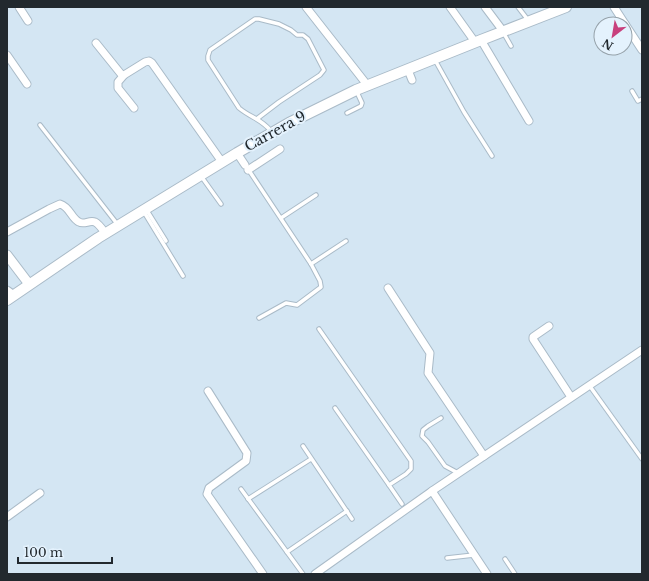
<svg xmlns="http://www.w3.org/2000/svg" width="649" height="581" font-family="'Libre Baskerville',serif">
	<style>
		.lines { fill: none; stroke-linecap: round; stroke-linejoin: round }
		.service-casing { stroke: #aabbc8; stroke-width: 5.5 }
		.minor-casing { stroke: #aabbc8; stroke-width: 9 }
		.tertiary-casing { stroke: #aabbc8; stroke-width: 11 }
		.secondary-casing { stroke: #aabbc8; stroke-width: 12 }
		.service { stroke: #fff; stroke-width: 3.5 }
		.minor { stroke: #fff; stroke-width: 7 }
		.tertiary { stroke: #fff; stroke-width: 9 }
		.secondary { stroke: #fff; stroke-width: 10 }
		.labels { text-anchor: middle; stroke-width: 4; stroke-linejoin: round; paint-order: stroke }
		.street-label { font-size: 14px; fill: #22292e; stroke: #e4f2fd }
	</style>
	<rect width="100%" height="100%" fill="#d4e6f3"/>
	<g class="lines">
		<defs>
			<g id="service">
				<path d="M518 7 528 20"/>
				<path d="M503 32 511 46"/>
				<path d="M435 60 464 112 492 156"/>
				<path d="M632 91 638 101 642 99"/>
				<path d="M347 113 361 106 362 103 356 90"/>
				<path d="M258 118 279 102 320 75 324 70 308 39 303 35H297L291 30 279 24 259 19H255L210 50 208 56V60L239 108C251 118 260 118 271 131"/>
				<path d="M40 125 118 225"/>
				<path d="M248 169 311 264 320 281 321 287 297 305 286 303 259 318"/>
				<path d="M201 176 221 204"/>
				<path d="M146 209 166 241"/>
				<path d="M144 212 183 276"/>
				<path d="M281 218 316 195"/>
				<path d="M311 264 346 241"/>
				<path d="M319 329 411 461V469L406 474 389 485 402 504"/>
				<path d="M589 385 642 459"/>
				<path d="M335 408 389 485"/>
				<path d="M441 418 428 426 423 430 422 436 428 442 445 466 458 473"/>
				<path d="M303 446 352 519"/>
				<path d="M241 489 303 574"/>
				<path d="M248 499 311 459"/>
				<path d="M287 552 347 511"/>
				<path d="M447 558 474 555"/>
				<path d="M505 559 515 574"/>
			</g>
			<g id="minor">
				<path d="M19 7 28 21"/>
				<path d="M306 7 368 86"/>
				<path d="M450 7 475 42"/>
				<path d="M485 7 503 31"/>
				<path d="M614 7 625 24"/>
				<path d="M625 24 642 50"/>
				<path d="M481 40 529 121"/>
				<path d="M96 43 121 74 124 75"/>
				<path d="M7 55 27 84"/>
				<path d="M408 70 412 80"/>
				<path d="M134 108 118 88V82L124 75 145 62 149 61 152 63 222 162"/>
				<path d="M237 153 245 165"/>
				<path d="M248 170 280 149"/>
				<path d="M7 232 49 209 60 204C70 207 71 218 79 222 84 225 89 220 95 222 99 224 103 230 106 234"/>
				<path d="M388 288 430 353 428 373 484 456"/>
				<path d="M7 290 14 295"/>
				<path d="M549 326 533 337V339L571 397"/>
				<path d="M208 391 247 453 246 461 209 488 207 494 263 574"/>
				<path d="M432 491 487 574"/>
				<path d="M7 517 40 493"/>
				<path d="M315 574 432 491 642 350"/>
			</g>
			<path id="tertiary" d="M7 255 29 284"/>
			<path id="secondary" d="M7 300 98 238 237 153 289 123 356 90 481 40 566 7"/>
		</defs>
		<use href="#service" class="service-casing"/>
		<use href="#minor" class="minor-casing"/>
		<use href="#tertiary" class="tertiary-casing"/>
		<use href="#secondary" class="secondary-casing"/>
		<use href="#service" class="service"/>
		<use href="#minor" class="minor"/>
		<use href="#tertiary" class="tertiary"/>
		<use href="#secondary" class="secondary"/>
	</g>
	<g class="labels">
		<g class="street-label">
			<text transform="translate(275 131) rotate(-29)" y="5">Carrera 9</text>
		</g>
	</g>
	<rect width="649" height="581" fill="none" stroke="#22292e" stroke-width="16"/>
	<g transform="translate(613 36) rotate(211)"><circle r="19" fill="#e4f2fd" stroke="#96a2aa"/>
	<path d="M0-3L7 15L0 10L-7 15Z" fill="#c8407d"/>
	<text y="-6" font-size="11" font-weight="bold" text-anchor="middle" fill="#22292e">N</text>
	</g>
	<path d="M18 557v6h94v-6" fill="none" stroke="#22292e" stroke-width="2"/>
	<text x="24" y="557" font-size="12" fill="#22292e" stroke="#e4f2fd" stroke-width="3" paint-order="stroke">100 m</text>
</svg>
